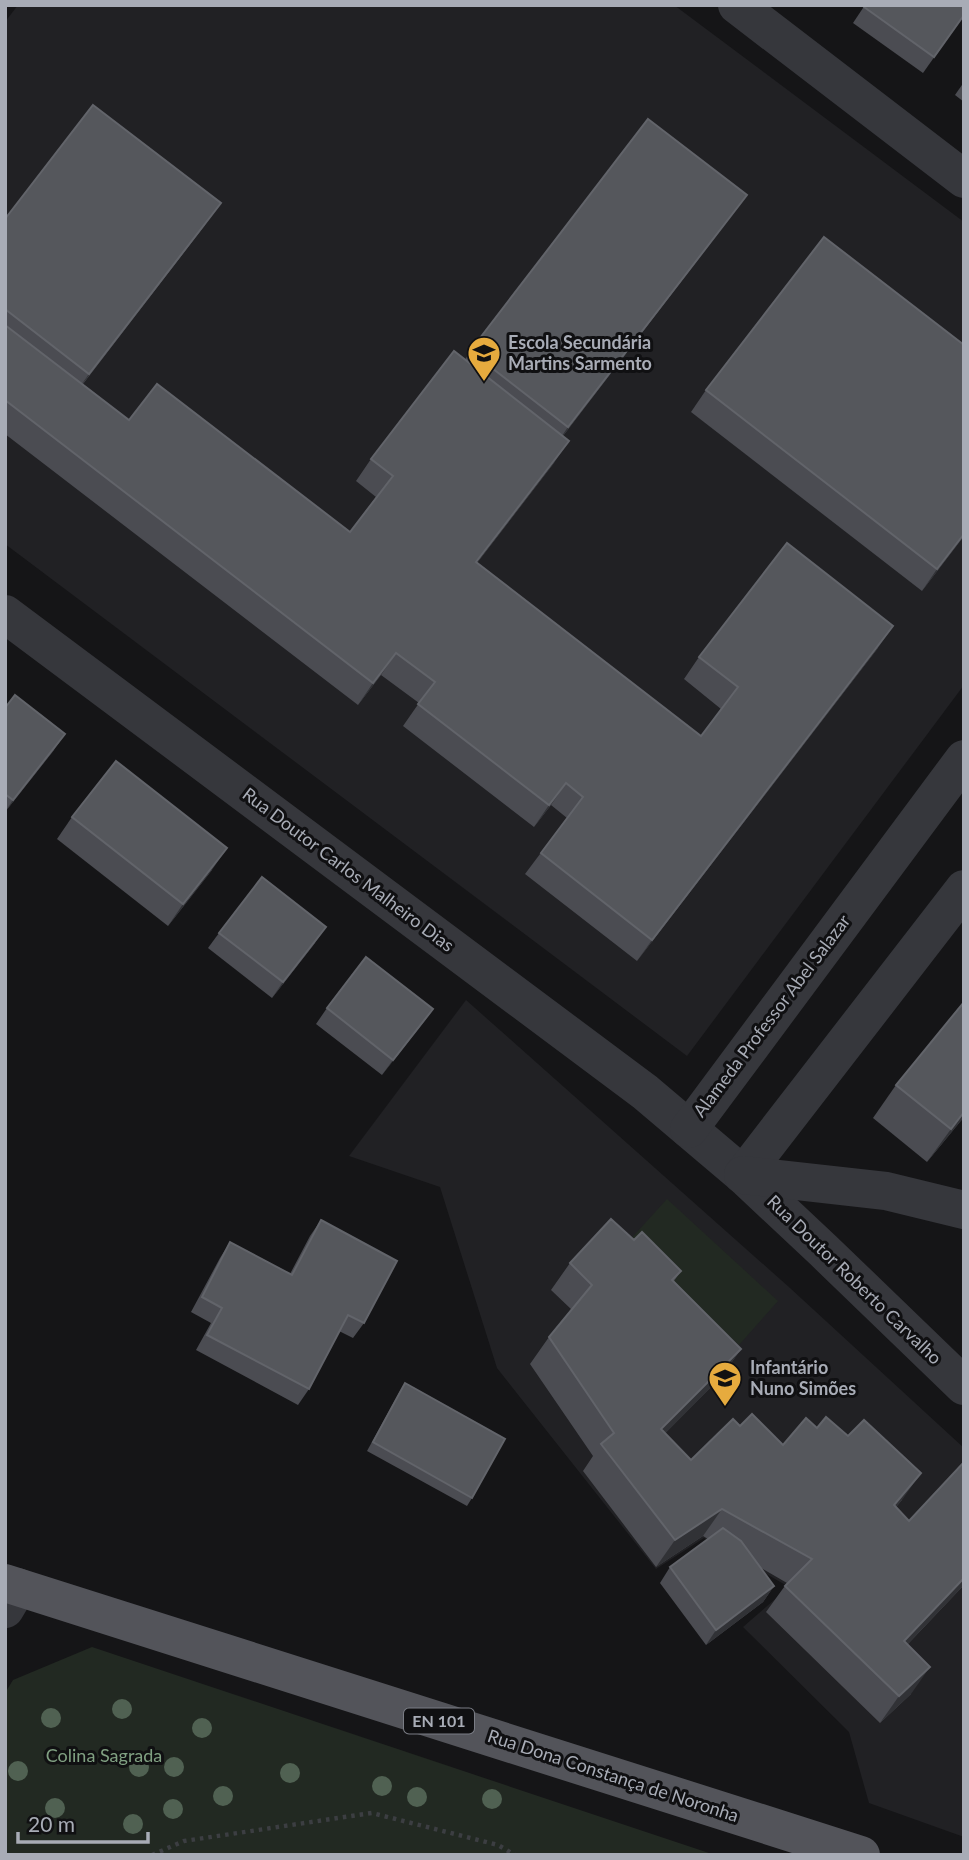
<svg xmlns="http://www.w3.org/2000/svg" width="969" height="1860" font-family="Lato,sans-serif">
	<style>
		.built { fill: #212124 }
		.green { fill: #222922 }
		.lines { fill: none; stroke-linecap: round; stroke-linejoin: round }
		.path { stroke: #3c3e42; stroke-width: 4.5; stroke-dasharray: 3.5 5; stroke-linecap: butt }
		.street { stroke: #36373c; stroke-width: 38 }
		.primary { stroke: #53545a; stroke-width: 38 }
		.tree { fill: #506152 }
		.wall { fill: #4b4c52 }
		.shaded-wall { fill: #313236 }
		.building { fill: #55575c; stroke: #62646a; stroke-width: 2 }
		.labels { text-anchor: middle; stroke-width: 6; stroke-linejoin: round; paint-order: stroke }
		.shield { fill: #101012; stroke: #7a7d85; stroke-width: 2 }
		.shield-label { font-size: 16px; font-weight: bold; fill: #a8acb6 }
		.poi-label { font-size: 18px; font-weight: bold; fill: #a8acb6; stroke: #101012; text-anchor: start }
		.street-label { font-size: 18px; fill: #a8acb6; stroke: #101012 }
		.park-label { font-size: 18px; fill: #80a082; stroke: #101012 }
	</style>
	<rect width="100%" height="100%" fill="#151517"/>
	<g class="built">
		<path d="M18 5H674L964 222V685L687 1056 5 544V22Z"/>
		<path d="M466 1000 790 1288 964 1448V1837L869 1803 849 1732 743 1627 789 1587 704 1538 656 1569 497 1368 440 1187 349 1156Z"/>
	</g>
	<g class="green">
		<path d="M667 1199 778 1301 739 1345 627 1243Z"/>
		<path d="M92 1647 715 1855H5V1693L13 1680Z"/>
	</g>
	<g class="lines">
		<path class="path" d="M152 1855 184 1841 372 1813 498 1845 515 1855"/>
		<g class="street">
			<path d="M737 5 964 179"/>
			<path d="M5 614 645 1092 743 1175 823 1250 964 1386"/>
			<path d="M689 1129 964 759"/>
			<path d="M743 1175 964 889"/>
			<path d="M743 1175 886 1191 964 1210"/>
			<path d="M5 1609 18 1587"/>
		</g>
		<path class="primary" d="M5 1583 861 1855"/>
	</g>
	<g class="tree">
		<circle cx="122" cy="1709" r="10"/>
		<circle cx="51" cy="1718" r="10"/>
		<circle cx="202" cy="1728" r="10"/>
		<circle cx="139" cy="1767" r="10"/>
		<circle cx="174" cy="1767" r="10"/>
		<circle cx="18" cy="1771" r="10"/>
		<circle cx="290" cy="1773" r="10"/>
		<circle cx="382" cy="1786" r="10"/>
		<circle cx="223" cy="1796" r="10"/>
		<circle cx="417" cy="1797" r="10"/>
		<circle cx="492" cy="1799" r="10"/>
		<circle cx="55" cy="1808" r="10"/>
		<circle cx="173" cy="1809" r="10"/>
		<circle cx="133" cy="1824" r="10"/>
	</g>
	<g class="wall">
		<path d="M865 5 964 15 923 73 853 23Z"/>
		<path d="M964 82V102L955 95Z"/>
		<path d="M747 195 731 216 563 436 554 463 477 563 701 736 721 709 684 679 699 657 878 648 637 961 525 874 567 818 551 805 534 827 403 726 419 703 381 675 358 705 5 434V219L205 225 83 384 129 420 350 532 376 497 356 481 371 459 465 360 470 351Z"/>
		<path d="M706 390 964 536 922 591 691 412Z"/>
		<path d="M5 708 54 750 5 812Z"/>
		<path d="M72 817 212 870 168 926 57 839Z"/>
		<path d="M219 933 315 943 272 998 208 948Z"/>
		<path d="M327 1008 433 1009 382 1075 316 1024Z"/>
		<path d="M896 1085 964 1117 927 1162 873 1118Z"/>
		<path d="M321 1220 364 1323 353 1338 339 1331 309 1389 298 1405 196 1350 211 1323 191 1312 220 1258 230 1242 290 1274 310 1236Z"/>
		<path d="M634 1240 681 1271 674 1281 741 1349 722 1376 665 1433 691 1460 740 1426 902 1500 896 1507 909 1521 964 1462V1585L907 1645 911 1694 880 1723 766 1612 787 1583 761 1568 774 1586 763 1602 706 1645 660 1583 670 1567 708 1539 703 1536 656 1567 583 1471 593 1456 530 1364 549 1337 572 1310 551 1290 570 1263Z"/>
		<path d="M405 1383 472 1498 467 1506 367 1451 400 1391Z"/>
	</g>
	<g class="shaded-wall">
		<path d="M747 195 731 216 553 449 568 427Z"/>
		<path d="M221 203 205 225 74 395 89 374Z"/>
		<path d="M569 441 554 463 461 584 476 562Z"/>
		<path d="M964 534V536L922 591 937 569Z"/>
		<path d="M893 626 878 648 637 961 652 940Z"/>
		<path d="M396 653 381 675 358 705 373 683Z"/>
		<path d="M65 734 54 750 5 812 13 800Z"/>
		<path d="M566 783 551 805 534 827 549 805Z"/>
		<path d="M227 848 212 870 168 926 183 904Z"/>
		<path d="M326 927 315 943 272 998 283 982Z"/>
		<path d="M433 1009 422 1024 382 1075 393 1060Z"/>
		<path d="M964 1112V1117L927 1162 951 1129Z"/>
		<path d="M741 1349 722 1376 643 1456 661 1429Z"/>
		<path d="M921 1473 902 1500 875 1532 894 1505Z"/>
		<path d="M722 1509 703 1536 656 1567 675 1540Z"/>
		<path d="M964 1578V1585L885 1668 904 1641Z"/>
		<path d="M774 1586 763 1602 706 1645 716 1630Z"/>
		<path d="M930 1667 911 1694 880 1723 899 1696Z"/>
	</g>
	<g class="building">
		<path d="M865 5H964V15L934 57 864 7Z"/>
		<path d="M93 105 221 203 89 374 5 309V219Z"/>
		<path d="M648 119 747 195 568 427 470 351Z"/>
		<path d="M824 237 964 345V534L937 569 706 390Z"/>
		<path d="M5 325 129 420 157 384 350 532 393 476 371 459 454 351 569 441 476 562 701 736 738 687 699 657 787 543 893 626 652 940 541 853 583 797 566 783 549 805 418 704 435 682 396 653 373 683 5 400Z"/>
		<path d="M15 695 65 734 13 800 5 794V708Z"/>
		<path d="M116 761 227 848 183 904 72 817Z"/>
		<path d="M262 877 326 927 283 982 219 933Z"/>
		<path d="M366 957 433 1009 393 1060 327 1008Z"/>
		<path d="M964 1002V1112L951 1129 896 1085Z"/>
		<path d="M611 1219 634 1240 642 1232 681 1271 672 1280 741 1349 661 1429 691 1460 733 1419 740 1426 752 1414 783 1445 806 1418 817 1428 826 1417 848 1436 864 1420 921 1473 894 1505 909 1521 964 1462V1578L904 1641 930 1667 899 1696 785 1586 812 1559 722 1509 675 1540 601 1444 614 1433 549 1337 592 1285 570 1263Z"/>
		<path d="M321 1220 397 1261 364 1323 348 1315 309 1389 207 1335 222 1308 202 1297 230 1242 292 1275Z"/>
		<path d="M405 1383 505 1439 472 1498 373 1442Z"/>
		<path d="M723 1528 741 1541 774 1586 716 1630 670 1567Z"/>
	</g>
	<defs>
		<symbol id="school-pin" viewBox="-11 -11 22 30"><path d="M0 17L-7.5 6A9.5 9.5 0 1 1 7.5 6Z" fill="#e6ab3e" stroke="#101012"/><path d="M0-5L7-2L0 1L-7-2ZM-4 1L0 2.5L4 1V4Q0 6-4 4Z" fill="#111"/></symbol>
	</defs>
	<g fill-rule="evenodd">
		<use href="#school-pin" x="465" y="334" width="38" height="52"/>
		<use href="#school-pin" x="706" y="1359" width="38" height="52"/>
	</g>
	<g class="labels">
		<rect class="shield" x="404" y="1708.5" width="70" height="25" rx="5"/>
		<g class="shield-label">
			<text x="439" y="1727">EN 101</text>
		</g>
		<g class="poi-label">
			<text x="508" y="349">Escola Secundária<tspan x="508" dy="21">Martins Sarmento</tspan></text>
			<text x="750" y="1374">Infantário<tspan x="750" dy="21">Nuno Simões</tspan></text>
		</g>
		<g class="street-label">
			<text transform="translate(348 870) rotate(37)" y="6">Rua Doutor Carlos Malheiro Dias</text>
			<text transform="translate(772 1016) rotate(-53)" y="6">Alameda Professor Abel Salazar</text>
			<text transform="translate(854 1280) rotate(44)" y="6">Rua Doutor Roberto Carvalho</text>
			<text transform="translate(613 1776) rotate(18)" y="6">Rua Dona Constança de Noronha</text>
		</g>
		<g class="park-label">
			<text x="104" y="1762">Colina Sagrada</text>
		</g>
	</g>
	<rect width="969" height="1860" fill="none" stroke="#a8acb6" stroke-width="14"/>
	<path d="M18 1832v10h130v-10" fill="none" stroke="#a8acb6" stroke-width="3.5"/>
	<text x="28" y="1832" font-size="21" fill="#a8acb6" stroke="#101012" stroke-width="5" paint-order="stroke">20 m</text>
</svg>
